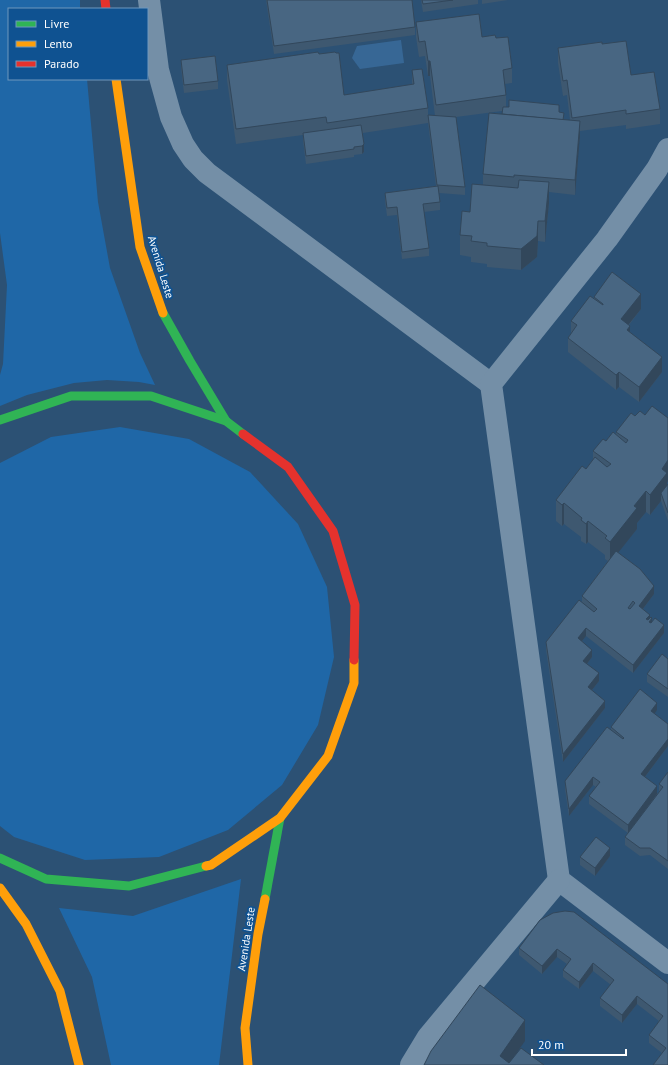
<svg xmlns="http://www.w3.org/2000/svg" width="668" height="1065" font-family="'PT Sans',sans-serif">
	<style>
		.green { fill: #1f67a7 }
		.water { fill: #376795 }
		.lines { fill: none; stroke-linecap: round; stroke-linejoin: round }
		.street { stroke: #748fa7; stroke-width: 22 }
		.fast { stroke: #30b455; stroke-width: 9 }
		.slow { stroke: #ff9f0a; stroke-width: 9 }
		.jam { stroke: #e5322d; stroke-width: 9 }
		.wall { fill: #3e5870 }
		.shaded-wall { fill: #32475b }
		.building { fill: #486682; stroke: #32475b; fill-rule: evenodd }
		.labels { text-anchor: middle; stroke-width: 3.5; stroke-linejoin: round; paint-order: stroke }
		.street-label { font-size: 11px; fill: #fff; stroke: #0f5291 }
	</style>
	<rect width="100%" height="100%" fill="#2c5174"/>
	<g class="green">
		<path d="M0 0H80V9H9V79H87L98 202 110 268 140 353 155 385 139 382 107 380 74 383 27 395 0 406V375L3 364 7 285 0 233Z"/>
		<path d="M120 427 189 439 250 472 298 524 327 587 334 657 318 725 282 785 228 830 159 857 85 860 14 837 0 826V463L51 437Z"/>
		<path d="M241 879 219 1065H111L92 977 59 908 133 916Z"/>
	</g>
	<path class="water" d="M401 40 404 63 360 69 352 58 357 46Z"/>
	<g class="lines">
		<g class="street">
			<path d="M149 0 158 70 171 117 183 144 193 159 207 173 491 384"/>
			<path d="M668 149 657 169 607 239 491 384 559 880 668 963"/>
			<path d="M411 1065 428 1037 559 880"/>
		</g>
		<g class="fast">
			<path d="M163 313 190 361 226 421"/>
			<path d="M0 420 71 396H151L226 421 243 434"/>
			<path d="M0 858 46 879 129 886 206 866"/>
			<path d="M265 899 280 818"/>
		</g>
		<g class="slow">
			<path d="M116 79 140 247 163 313"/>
			<path d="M206 866 211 865 280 818 328 756 354 683V660"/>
			<path d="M0 888 26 924 60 991 79 1065"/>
			<path d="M248 1065 245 1028 258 934 265 899"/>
		</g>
		<g class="jam">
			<path d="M105 0 106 9"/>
			<path d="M243 434 288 467 333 531 355 605 354 660"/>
		</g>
	</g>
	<g class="wall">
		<path d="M266 0H412L415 27V35L274 54Z"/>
		<path d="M421 0H478V4L423 12Z"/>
		<path d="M482 0H508L482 4Z"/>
		<path d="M416 22 482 37 496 38 512 68V83L505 84 506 95V107L559 112 564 120H570L567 95 563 96 558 63V48L602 44 631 75 660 109V124L626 129V125L580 131 575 195 549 192V203L545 242 538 241 537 257 521 270 487 267V264L471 262V257L460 255V235L470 212 483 185V174L502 114V111L456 117 465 187V195L439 193 440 202V210L424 212 429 248V256L402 259 397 215 387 216 385 201V193L436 186 428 123V115L435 116 430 76H428L425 56 419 57 416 37Z"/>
		<path d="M181 60 218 81V89L184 93 181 68Z"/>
		<path d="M227 65 344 95 412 85V70L428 108V123L363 133 364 152 362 154 354 155V157L306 164 303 141V135L236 144 227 80Z"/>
		<path d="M594 297 641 309 629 325 630 333 662 372 639 402 619 387 616 390 568 352V338L571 334V321L594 299Z"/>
		<path d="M645 415 668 418V481L667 483V485L668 484V521L661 501 650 515 646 512 637 523V529L618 552 654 594 643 609 652 621 664 633 633 673 586 636 582 641 592 657 587 664 599 681 592 690 605 708 563 762 546 650V642L582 602V596L608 561 605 559V555L588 542 586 544 581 541V537L564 524 562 526 556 521V500L586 469 593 459V451L606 441 616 435V432L635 416Z"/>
		<path d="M668 659V697L647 682V674Z"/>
		<path d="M657 710 654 714 668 746 645 777 657 794 659 792V784L668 772V869L650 855 640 856 625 845V837L628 833 589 804V796L596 787 593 785 569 816 565 789V781L611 730V727Z"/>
		<path d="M610 856 595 876 580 865V857Z"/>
		<path d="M540 920 668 984V1065L662 1053 649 1043V1035L659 1021 637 1004 622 1023 600 1006V998L611 985 593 971 579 989 563 977V970L567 964 557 957 542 974 519 955V948Z"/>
	</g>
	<g class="shaded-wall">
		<rect x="428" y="61" width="2" height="15"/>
		<path d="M580 121V136L575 195V180Z"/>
		<path d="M364 144V152L362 154V146Z"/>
		<path d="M549 182V203L545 242V221Z"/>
		<path d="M538 221V241L537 257 521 270V249Z"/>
		<path d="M641 294V309L621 334V319Z"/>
		<path d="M630 326V341L627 330Z"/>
		<path d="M662 357V372L639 402V387Z"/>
		<path d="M619 372V387L616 390V375Z"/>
		<path d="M668 460V481L667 483V493H661V501L650 515V495L662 469Z"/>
		<path d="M646 491V512L637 523V529L610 563V542L634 506Z"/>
		<path d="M564 503V524L562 526V505Z"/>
		<path d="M588 521V542L586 544V524Z"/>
		<path d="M654 586V594L639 614V606Z"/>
		<path d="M650 615V621L652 618V626L646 619Z"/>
		<path d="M664 625V633L633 673V665Z"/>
		<path d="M586 628V636L578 646V638Z"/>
		<path d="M592 650V657L583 669V661Z"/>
		<path d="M599 673V681L588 695V687Z"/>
		<path d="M605 701V708L563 762V754Z"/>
		<path d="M657 703V710L651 719V711Z"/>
		<path d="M668 739V746L641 782V774Z"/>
		<path d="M593 777V785L569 816V809Z"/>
		<path d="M657 786V794L628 833V825Z"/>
		<path d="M610 848V856L595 876V868Z"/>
		<path d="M557 949V957L542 974V966Z"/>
		<path d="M593 963V971L579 989V982Z"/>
		<path d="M637 996V1004L622 1023V1015Z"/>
		<path d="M525 1020V1041L508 1065 500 1056Z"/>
	</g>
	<g class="building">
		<path d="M267 0H412L415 27 274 46Z"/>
		<path d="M422 0H453L423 4Z"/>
		<path d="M479 14 482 37 495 35 496 38 508 37 512 68 503 70 506 95 436 105 430 61H428L425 41 419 42 416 22Z"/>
		<path d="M626 41 631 75 654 72 660 109 626 114V110L572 118 567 80 563 81 558 48 602 42V44Z"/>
		<path d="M318 52 319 54 335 52 336 53H339L344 95 414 84 412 70 422 69 428 108 327 123 326 117 236 129 227 65Z"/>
		<path d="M215 56 218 81 184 85 181 60Z"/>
		<path d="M509 100 559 105V112L564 113 563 120 502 114 503 107H509Z"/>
		<path d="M489 113 580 121 575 180 514 175V177L483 174Z"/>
		<path d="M428 115 456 117 465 187 437 185Z"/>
		<path d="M361 125 364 144 362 146 354 147V149L306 156 303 133Z"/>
		<path d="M519 180 549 182 545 221H538L537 236 521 249 487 246V243L471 241 472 236 460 235 462 211 470 212 472 184 518 188Z"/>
		<path d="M438 186 440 202 423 204 429 248 402 252 397 207 387 208 385 193Z"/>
		<path d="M612 272 641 294 621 319 630 326 627 330 662 357 639 387 619 372 616 375 568 338 577 325 571 321 590 296 603 305V304L594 297Z"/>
		<path d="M652 406 668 418V460L662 469 667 473 650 495 646 491 634 506 637 508 610 542 605 538 607 536 588 521 586 524 581 520 582 518 564 503 562 505 556 500 582 466 586 469 595 457 607 467 611 464 593 451 603 439 606 441 613 432 626 443 628 440 616 432 631 413 635 416 640 411 645 415Z"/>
		<path d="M668 484V513L661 493Z"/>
		<path d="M616 551 640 569 654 586 639 606 650 615 646 619 648 620 651 617 652 618 649 622 651 623 655 618 664 625 633 665 586 628 578 638 592 650 583 661 599 673 588 687 605 701 563 754 546 642 579 600 594 612 597 609 582 596ZM633 601 635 603 630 609 628 608Z"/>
		<path d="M662 654 668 659V689L647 674Z"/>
		<path d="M640 689 657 703 651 711 668 724V739L641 774 657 786 628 825 589 796 600 782 593 777 569 809 565 781 607 727 623 739 624 738 611 727Z"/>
		<path d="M668 772V861L650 848H640L625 837 663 787 659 784Z"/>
		<path d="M596 837 610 848 595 868 580 857Z"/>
		<path d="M565 911 574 912 668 984V1065H653L666 1048 649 1035 663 1016 637 996 622 1015 600 998 614 980 593 963 579 982 563 970 571 959 557 949 542 966 519 948 540 920 553 913Z"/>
		<path d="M480 985 525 1020 500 1056 509 1063 521 1048 544 1065H424L431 1051Z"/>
	</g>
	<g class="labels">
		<g class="street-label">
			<text transform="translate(161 267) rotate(73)" y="4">Avenida Leste</text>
			<text transform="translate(246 939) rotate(-81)" y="4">Avenida Leste</text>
		</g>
	</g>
	<rect x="8" y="8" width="140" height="72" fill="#0f5291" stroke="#6f97bd"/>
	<rect x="16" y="21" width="20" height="6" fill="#30b455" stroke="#6f97bd"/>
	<text x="44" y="28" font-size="12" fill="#ffffff">Livre</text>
	<rect x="16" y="41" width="20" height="6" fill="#ff9f0a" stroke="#6f97bd"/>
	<text x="44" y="48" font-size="12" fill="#ffffff">Lento</text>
	<rect x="16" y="61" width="20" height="6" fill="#e5322d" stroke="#6f97bd"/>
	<text x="44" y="68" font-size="12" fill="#ffffff">Parado</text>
	<path d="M532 1049v6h94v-6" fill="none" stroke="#ffffff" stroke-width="2"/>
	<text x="538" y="1049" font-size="12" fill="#ffffff" stroke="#0f5291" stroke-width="3" paint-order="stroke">20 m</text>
</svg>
